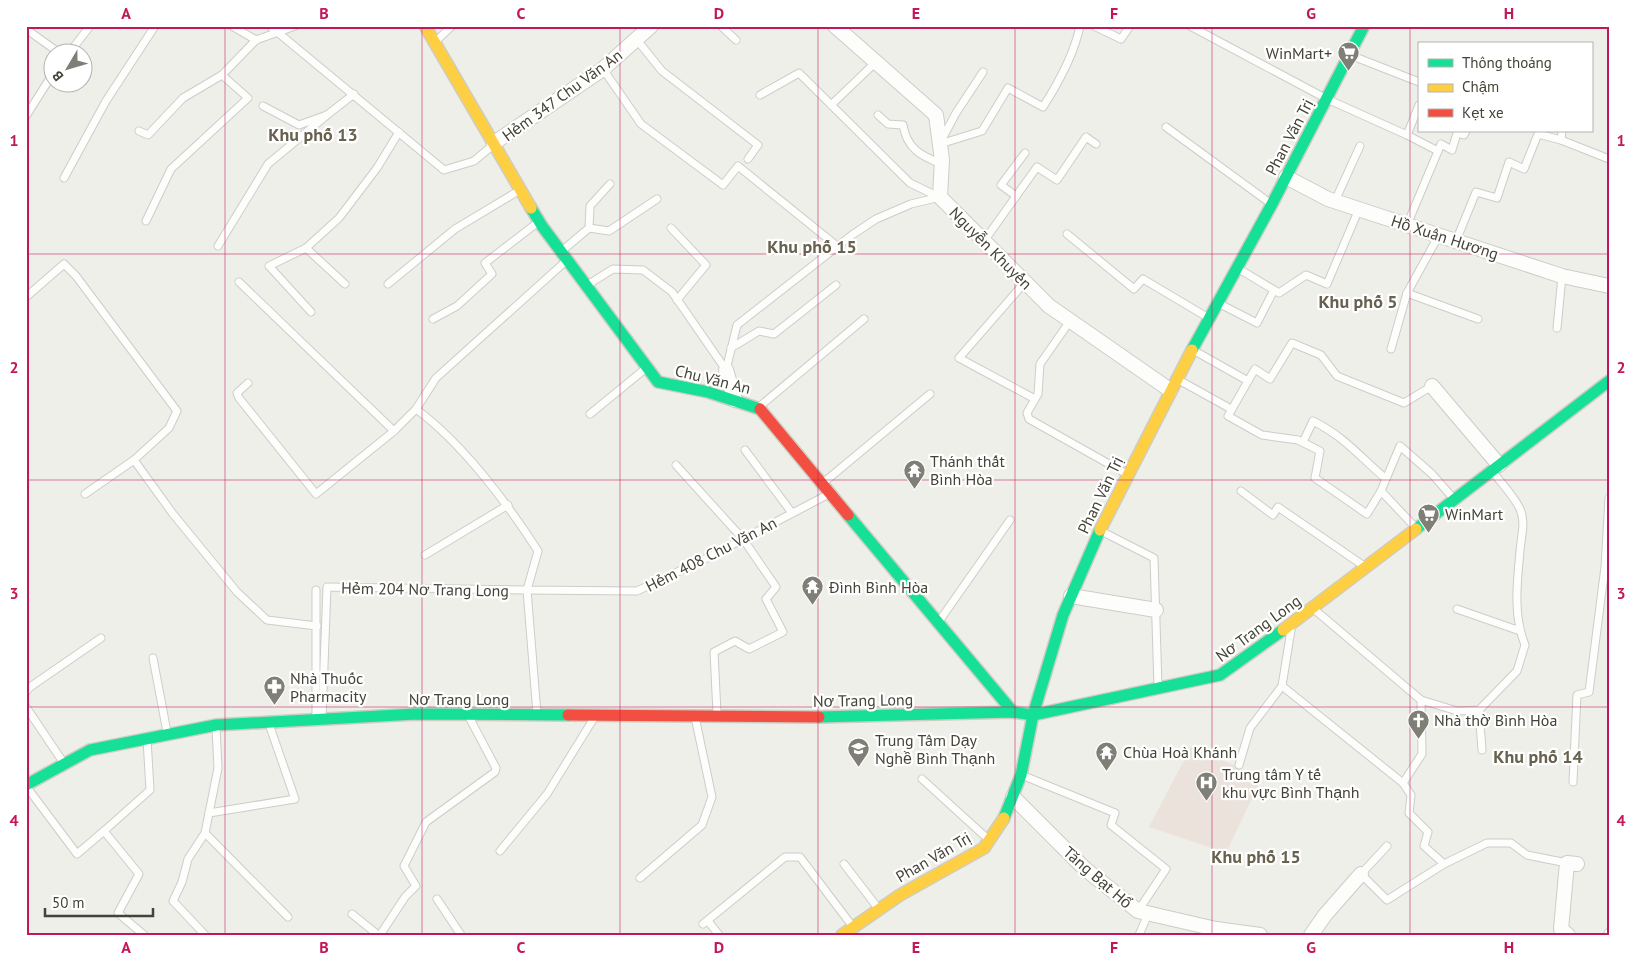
<svg xmlns="http://www.w3.org/2000/svg" width="1635" height="961" font-family="'PT Sans',sans-serif">
	<style>
		.medical { fill: #eae2db }
		.lines { fill: none; stroke-linecap: round; stroke-linejoin: round }
		.lane-casing { stroke: #cdcdc8; stroke-width: 9 }
		.street-casing { stroke: #cdcdc8; stroke-width: 16 }
		.fast-casing { stroke: #cecdc1; stroke-width: 14 }
		.slow-casing { stroke: #cecdc1; stroke-width: 14 }
		.jam-casing { stroke: #cecdc1; stroke-width: 14 }
		.lane { stroke: #fdfdfc; stroke-width: 7 }
		.street { stroke: #fdfdfc; stroke-width: 14 }
		.fast { stroke: #16e098; stroke-width: 11 }
		.slow { stroke: #ffcf43; stroke-width: 11 }
		.jam { stroke: #f24e42; stroke-width: 11 }
		.grid { fill: none; stroke: #c2185b; stroke-width: 1; stroke-opacity: 0.55 }
		.labels { text-anchor: middle; stroke-width: 4.5; stroke-linejoin: round; paint-order: stroke }
		.poi-label { font-size: 16px; fill: #454237; stroke: #fff; text-anchor: start }
		.street-label { font-size: 16px; fill: #454237; stroke: #fff }
		.neighbourhood-label { font-size: 18px; font-weight: bold; fill: #67624f; stroke: #fff }
		.neatline { fill: none; stroke: #c2185b; stroke-width: 2 }
		.grid-label { font-size: 16px; text-anchor: middle; font-weight: bold; fill: #c2185b }
	</style>
	<rect width="100%" height="100%" fill="#efefea"/>
	<path class="medical" d="M1191 747 1262 777 1226 853 1149 827Z"/>
	<g class="lines">
		<defs>
			<g id="lane">
				<path d="M232 26 256 40"/>
				<path d="M270 26 444 170 474 161 493 145"/>
				<path d="M721 26 736 40"/>
				<path d="M1094 26 1121 39 1130 26"/>
				<path d="M1190 26 1327 99 1407 135 1438 151"/>
				<path d="M26 29 58 52"/>
				<path d="M437 40 452 26"/>
				<path d="M637 40 662 71 758 145 748 159"/>
				<path d="M70 52 90 26"/>
				<path d="M1350 55 1419 82"/>
				<path d="M603 69 641 124 723 185 738 166 837 246"/>
				<path d="M760 95 799 73 910 183 939 197"/>
				<path d="M831 105 876 62"/>
				<path d="M263 106 299 125 327 115 354 94"/>
				<path d="M878 115 888 124 903 125C907 149 921 156 942 164"/>
				<path d="M26 116 52 75"/>
				<path d="M1166 127 1270 203"/>
				<path d="M139 131 148 135 183 98 222 75"/>
				<path d="M1562 131 1561 140 1609 159"/>
				<path d="M1407 135 1419 105"/>
				<path d="M941 141 956 113 983 72"/>
				<path d="M940 144 982 131 1008 88 1043 107C1059 82 1074 55 1080 26"/>
				<path d="M64 178 106 101 155 26"/>
				<path d="M1016 196 1001 185 1025 153"/>
				<path d="M1335 201 1360 146"/>
				<path d="M146 221 171 169 248 98 222 75 256 40 295 26"/>
				<path d="M1407 225 1441 144 1452 150 1457 133 1464 135 1466 131"/>
				<path d="M589 228 590 206 610 184"/>
				<path d="M671 228 706 265 677 300"/>
				<path d="M1067 234 1134 289 1143 279 1207 317"/>
				<path d="M984 241 1037 167 1057 180 1086 137 1096 144"/>
				<path d="M1456 241 1476 192 1497 198 1509 162 1524 169 1538 134 1561 140"/>
				<path d="M218 246 268 164 327 115"/>
				<path d="M306 248 339 218 377 168 399 132"/>
				<path d="M563 250 589 228 609 231 657 199"/>
				<path d="M1239 269 1279 293 1306 275 1327 284 1359 209"/>
				<path d="M239 282 394 431"/>
				<path d="M1025 282 959 358 1035 399"/>
				<path d="M388 284 455 229 520 190"/>
				<path d="M589 284 613 269 643 270 672 292 726 370"/>
				<path d="M1407 293 1478 319"/>
				<path d="M26 297 64 264 76 276 177 411 169 428 134 460 173 514 237 592 267 620 317 626"/>
				<path d="M1218 303 1257 323 1274 290"/>
				<path d="M311 312 269 266 306 248 345 284"/>
				<path d="M433 319 457 306 492 274 485 263 537 223"/>
				<path d="M1070 321 1040 364 1038 394 1027 413 1029 419 1125 473"/>
				<path d="M1557 328 1562 276"/>
				<path d="M731 348 759 331 774 334 836 285"/>
				<path d="M1391 349 1407 293 1439 235"/>
				<path d="M1193 350 1248 381 1255 369 1270 379 1292 343 1321 355 1337 376 1404 403 1432 386"/>
				<path d="M726 370 737 325 852 235 876 219 911 204 940 197"/>
				<path d="M1177 379 1231 409"/>
				<path d="M1248 381 1228 416 1262 435 1298 440 1320 451 1315 478 1367 514 1381 491"/>
				<path d="M248 383 237 393 239 398 316 494 394 431 416 409C462 443 507 503 538 551L527 590 637 591 707 558 827 495"/>
				<path d="M759 407 864 319"/>
				<path d="M416 409 436 378 566 261"/>
				<path d="M590 414 645 369"/>
				<path d="M1303 442 1313 421C1345 437 1359 456 1386 479L1381 491 1415 527"/>
				<path d="M745 450 792 513"/>
				<path d="M676 465 743 539 776 587 766 599 783 632 749 649 735 641 714 652 717 713"/>
				<path d="M1386 479 1400 446 1432 474 1453 498"/>
				<path d="M823 483 930 394"/>
				<path d="M1241 491 1273 515 1278 507 1364 566"/>
				<path d="M85 494 134 460"/>
				<path d="M1101 531 1154 558 1158 687"/>
				<path d="M425 555 508 505"/>
				<path d="M1457 609 1520 631"/>
				<path d="M1315 610 1421 700 1457 711 1479 710 1517 671 1525 645C1513 615 1517 583 1520 551 1521 536 1526 523 1520 509 1514 496 1501 483 1493 472"/>
				<path d="M940 620 1010 520"/>
				<path d="M153 658 167 732"/>
				<path d="M1282 686 1403 783 1411 795 1409 813 1428 832 1424 846 1444 864"/>
				<path d="M26 692 30 687 101 638"/>
				<path d="M26 707 63 762"/>
				<path d="M1479 710 1482 750"/>
				<path d="M316 718V590"/>
				<path d="M322 718 327 587 527 590 537 714"/>
				<path d="M1239 765 1250 728 1282 686 1291 630"/>
				<path d="M1024 776 1115 813 1111 825 1166 869 1138 911"/>
				<path d="M922 779 989 840"/>
				<path d="M1573 782 1577 695 1589 692 1605 567 1609 498"/>
				<path d="M1403 783 1422 754 1421 700"/>
				<path d="M26 786 77 854 104 831 139 874 118 913 144 935"/>
				<path d="M209 813 295 799 269 724"/>
				<path d="M104 831 150 790 147 739"/>
				<path d="M205 833 288 917"/>
				<path d="M1387 846 1361 874 1387 900 1444 864 1487 843H1511L1527 855 1567 863"/>
				<path d="M500 851 547 794 594 718"/>
				<path d="M844 864 878 908"/>
				<path d="M640 878 702 825 712 797 695 717"/>
				<path d="M437 899 461 935"/>
				<path d="M352 914 378 935"/>
				<path d="M708 921 719 935"/>
				<path d="M703 924 785 857H800L853 927"/>
				<path d="M205 935 173 901 182 882 188 859 205 833 218 768 216 728"/>
				<path d="M380 935 405 897 416 886 404 866 426 822 495 772 496 768 469 717"/>
				<path d="M1139 935 1148 914"/>
				<path d="M1607 935 1609 932"/>
			</g>
			<g id="street">
				<path d="M835 26 936 115 942 160 940 197 1049 306 1170 390"/>
				<path d="M494 143 603 69 651 26"/>
				<path d="M1286 177 1328 199 1562 276 1609 286"/>
				<path d="M726 370 735 400"/>
				<path d="M1432 386 1499 465"/>
				<path d="M1071 596 1156 610"/>
				<path d="M1013 797 1084 868 1138 911 1216 929 1260 935"/>
				<path d="M1311 935 1325 915 1361 874"/>
				<path d="M1568 935 1561 929 1567 863 1577 864"/>
			</g>
			<g id="fast">
				<path d="M531 208 542 226 658 382 708 392 760 409"/>
				<path d="M1192 350 1272 204 1364 26"/>
				<path d="M848 515 1013 712"/>
				<path d="M1416 529 1609 381"/>
				<path d="M819 717 1013 712 1033 715 1220 675 1283 630"/>
				<path d="M26 785 90 750 216 725 416 714 568 715"/>
				<path d="M1004 818 1021 775 1033 715 1063 615 1100 530"/>
			</g>
			<g id="slow">
				<path d="M425 26 531 208"/>
				<path d="M1100 530 1192 350"/>
				<path d="M1283 630 1416 529"/>
				<path d="M842 935 900 895 984 848 1004 818"/>
			</g>
			<g id="jam">
				<path d="M760 409 848 515"/>
				<path d="M568 715 819 717"/>
			</g>
		</defs>
		<use href="#lane" class="lane-casing"/>
		<use href="#street" class="street-casing"/>
		<use href="#fast" class="fast-casing"/>
		<use href="#slow" class="slow-casing"/>
		<use href="#jam" class="jam-casing"/>
		<use href="#lane" class="lane"/>
		<use href="#street" class="street"/>
		<use href="#fast" class="fast"/>
		<use href="#slow" class="slow"/>
		<use href="#jam" class="jam"/>
	</g>
	<path class="grid" d="M225 26V935M422 26V935M620 26V935M818 26V935M1015 26V935M1212 26V935M1410 26V935M26 254H1609M26 480H1609M26 707H1609"/>
	<defs>
		<symbol id="supermarket-pin" viewBox="-11 -11 22 30"><path d="M0 17L-7.5 6A9.5 9.5 0 1 1 7.5 6Z" fill="#807f76" stroke="#fff"/><path d="M-6-5.5h2.5l.6 2H6L4.5 2H-2.5L-4.4-4H-6ZM-1.5 3.2a1.3 1.3 0 1 0 .1 0ZM3 3.2a1.3 1.3 0 1 0 .1 0Z" fill="#fff"/></symbol>
		<symbol id="temple-pin" viewBox="-11 -11 22 30"><path d="M0 17L-7.5 6A9.5 9.5 0 1 1 7.5 6Z" fill="#807f76" stroke="#fff"/><path d="M0-6L5-2H3V0L6.5 2.5H4V6H1.5V3h-3V6H-4V2.5H-6.5L-3 0V-2H-5Z" fill="#fff"/></symbol>
		<symbol id="pharmacy-pin" viewBox="-11 -11 22 30"><path d="M0 17L-7.5 6A9.5 9.5 0 1 1 7.5 6Z" fill="#807f76" stroke="#fff"/><path d="M-2-6h4v4h4v4h-4v4h-4v-4h-4v-4h4Z" fill="#fff"/></symbol>
		<symbol id="church-pin" viewBox="-11 -11 22 30"><path d="M0 17L-7.5 6A9.5 9.5 0 1 1 7.5 6Z" fill="#807f76" stroke="#fff"/><path d="M-1.2-6h2.4v3.5h3.3v2.4h-3.3V6h-2.4V-.1h-3.3v-2.4h3.3Z" fill="#fff"/></symbol>
		<symbol id="school-pin" viewBox="-11 -11 22 30"><path d="M0 17L-7.5 6A9.5 9.5 0 1 1 7.5 6Z" fill="#807f76" stroke="#fff"/><path d="M0-5L7-2L0 1L-7-2ZM-4 1L0 2.5L4 1V4Q0 6-4 4Z" fill="#fff"/></symbol>
		<symbol id="hospital-pin" viewBox="-11 -11 22 30"><path d="M0 17L-7.5 6A9.5 9.5 0 1 1 7.5 6Z" fill="#807f76" stroke="#fff"/><path d="M-5-5h3v3.5h4V-5h3V5h-3V1.5h-4V5h-3Z" fill="#fff"/></symbol>
	</defs>
	<g fill-rule="evenodd">
		<use href="#supermarket-pin" x="1336" y="40" width="25" height="34"/>
		<use href="#temple-pin" x="902" y="458" width="25" height="34"/>
		<use href="#supermarket-pin" x="1416" y="502" width="25" height="34"/>
		<use href="#temple-pin" x="800" y="574" width="25" height="34"/>
		<use href="#pharmacy-pin" x="262" y="674" width="25" height="34"/>
		<use href="#church-pin" x="1406" y="708" width="25" height="34"/>
		<use href="#school-pin" x="846" y="736" width="25" height="34"/>
		<use href="#temple-pin" x="1094" y="740" width="25" height="34"/>
		<use href="#hospital-pin" x="1194" y="770" width="25" height="34"/>
	</g>
	<g class="labels">
		<g class="poi-label">
			<text x="1332" y="59" text-anchor="end">WinMart+</text>
			<text x="930" y="467">Thánh thất<tspan x="930" dy="18">Bình Hòa</tspan></text>
			<text x="1445" y="520">WinMart</text>
			<text x="829" y="593">Đình Bình Hòa</text>
			<text x="290" y="684">Nhà Thuốc<tspan x="290" dy="18">Pharmacity</tspan></text>
			<text x="1434" y="726">Nhà thờ Bình Hòa</text>
			<text x="875" y="746">Trung Tâm Dạy<tspan x="875" dy="18">Nghề Bình Thạnh</tspan></text>
			<text x="1123" y="758">Chùa Hoà Khánh</text>
			<text x="1222" y="780">Trung tâm Y tế<tspan x="1222" dy="18">khu vực Bình Thạnh</tspan></text>
		</g>
		<g class="street-label">
			<text transform="translate(562 95) rotate(-36)" y="6">Hẻm 347 Chu Văn An</text>
			<text transform="translate(1289 137) rotate(-62)" y="6">Phan Văn Trị</text>
			<text transform="translate(1445 237) rotate(18)" y="6">Hồ Xuân Hương</text>
			<text transform="translate(991 248) rotate(45)" y="6">Nguyễn Khuyến</text>
			<text transform="translate(713 379) rotate(14)" y="6">Chu Văn An</text>
			<text transform="translate(1100 495) rotate(-64)" y="6">Phan Văn Trị</text>
			<text transform="translate(711 554) rotate(-27)" y="6">Hẻm 408 Chu Văn An</text>
			<text transform="translate(425 589) rotate(1)" y="6">Hẻm 204 Nơ Trang Long</text>
			<text transform="translate(1258 628) rotate(-36)" y="6">Nơ Trang Long</text>
			<text x="459" y="705">Nơ Trang Long</text>
			<text transform="translate(863 700) rotate(-1)" y="6">Nơ Trang Long</text>
			<text transform="translate(933 857) rotate(-30)" y="6">Phan Văn Trị</text>
			<text transform="translate(1098 877) rotate(41)" y="6">Tăng Bạt Hổ</text>
		</g>
		<g class="neighbourhood-label">
			<text x="313" y="141">Khu phố 13</text>
			<text x="812" y="253">Khu phố 15</text>
			<text x="1358" y="308">Khu phố 5</text>
			<text x="1538" y="763">Khu phố 14</text>
			<text x="1256" y="863">Khu phố 15</text>
		</g>
	</g>
	<rect width="1635" height="961" fill="none" stroke="#ffffff" stroke-width="55"/>
	<rect x="1418" y="42" width="175" height="90" fill="#ffffff" stroke="#b5b3af"/>
	<rect x="1428" y="59" width="25" height="8" fill="#16e098" stroke="#b5b3af"/>
	<text x="1462" y="68" font-size="15" fill="#454237">Thông thoáng</text>
	<rect x="1428" y="84" width="25" height="8" fill="#ffcf43" stroke="#b5b3af"/>
	<text x="1462" y="92" font-size="15" fill="#454237">Chậm</text>
	<rect x="1428" y="109" width="25" height="8" fill="#f24e42" stroke="#b5b3af"/>
	<text x="1462" y="118" font-size="15" fill="#454237">Kẹt xe</text>
	<g transform="translate(68 68) rotate(232)"><circle r="24" fill="#ffffff" stroke="#b5b3af"/>
	<path d="M0-4L9 19L0 12L-9 19Z" fill="#807f76"/>
	<text y="-8" font-size="14" font-weight="bold" text-anchor="middle" fill="#454237">B</text>
	</g>
	<path d="M45 908v8h108v-8" fill="none" stroke="#454237" stroke-width="2.5"/>
	<text x="52" y="908" font-size="15" fill="#454237" stroke="#ffffff" stroke-width="4" paint-order="stroke">50 m</text>
	<rect x="28" y="28" width="1580" height="906" class="neatline"/>
	<g class="grid-label">
		<text x="126" y="19">A</text>
		<text x="324" y="19">B</text>
		<text x="521" y="19">C</text>
		<text x="719" y="19">D</text>
		<text x="916" y="19">E</text>
		<text x="1114" y="19">F</text>
		<text x="1311" y="19">G</text>
		<text x="1509" y="19">H</text>
		<text x="14" y="146">1</text>
		<text x="1621" y="146">1</text>
		<text x="14" y="373">2</text>
		<text x="1621" y="373">2</text>
		<text x="14" y="599">3</text>
		<text x="1621" y="599">3</text>
		<text x="14" y="826">4</text>
		<text x="1621" y="826">4</text>
		<text x="126" y="953">A</text>
		<text x="324" y="953">B</text>
		<text x="521" y="953">C</text>
		<text x="719" y="953">D</text>
		<text x="916" y="953">E</text>
		<text x="1114" y="953">F</text>
		<text x="1311" y="953">G</text>
		<text x="1509" y="953">H</text>
	</g>
</svg>
